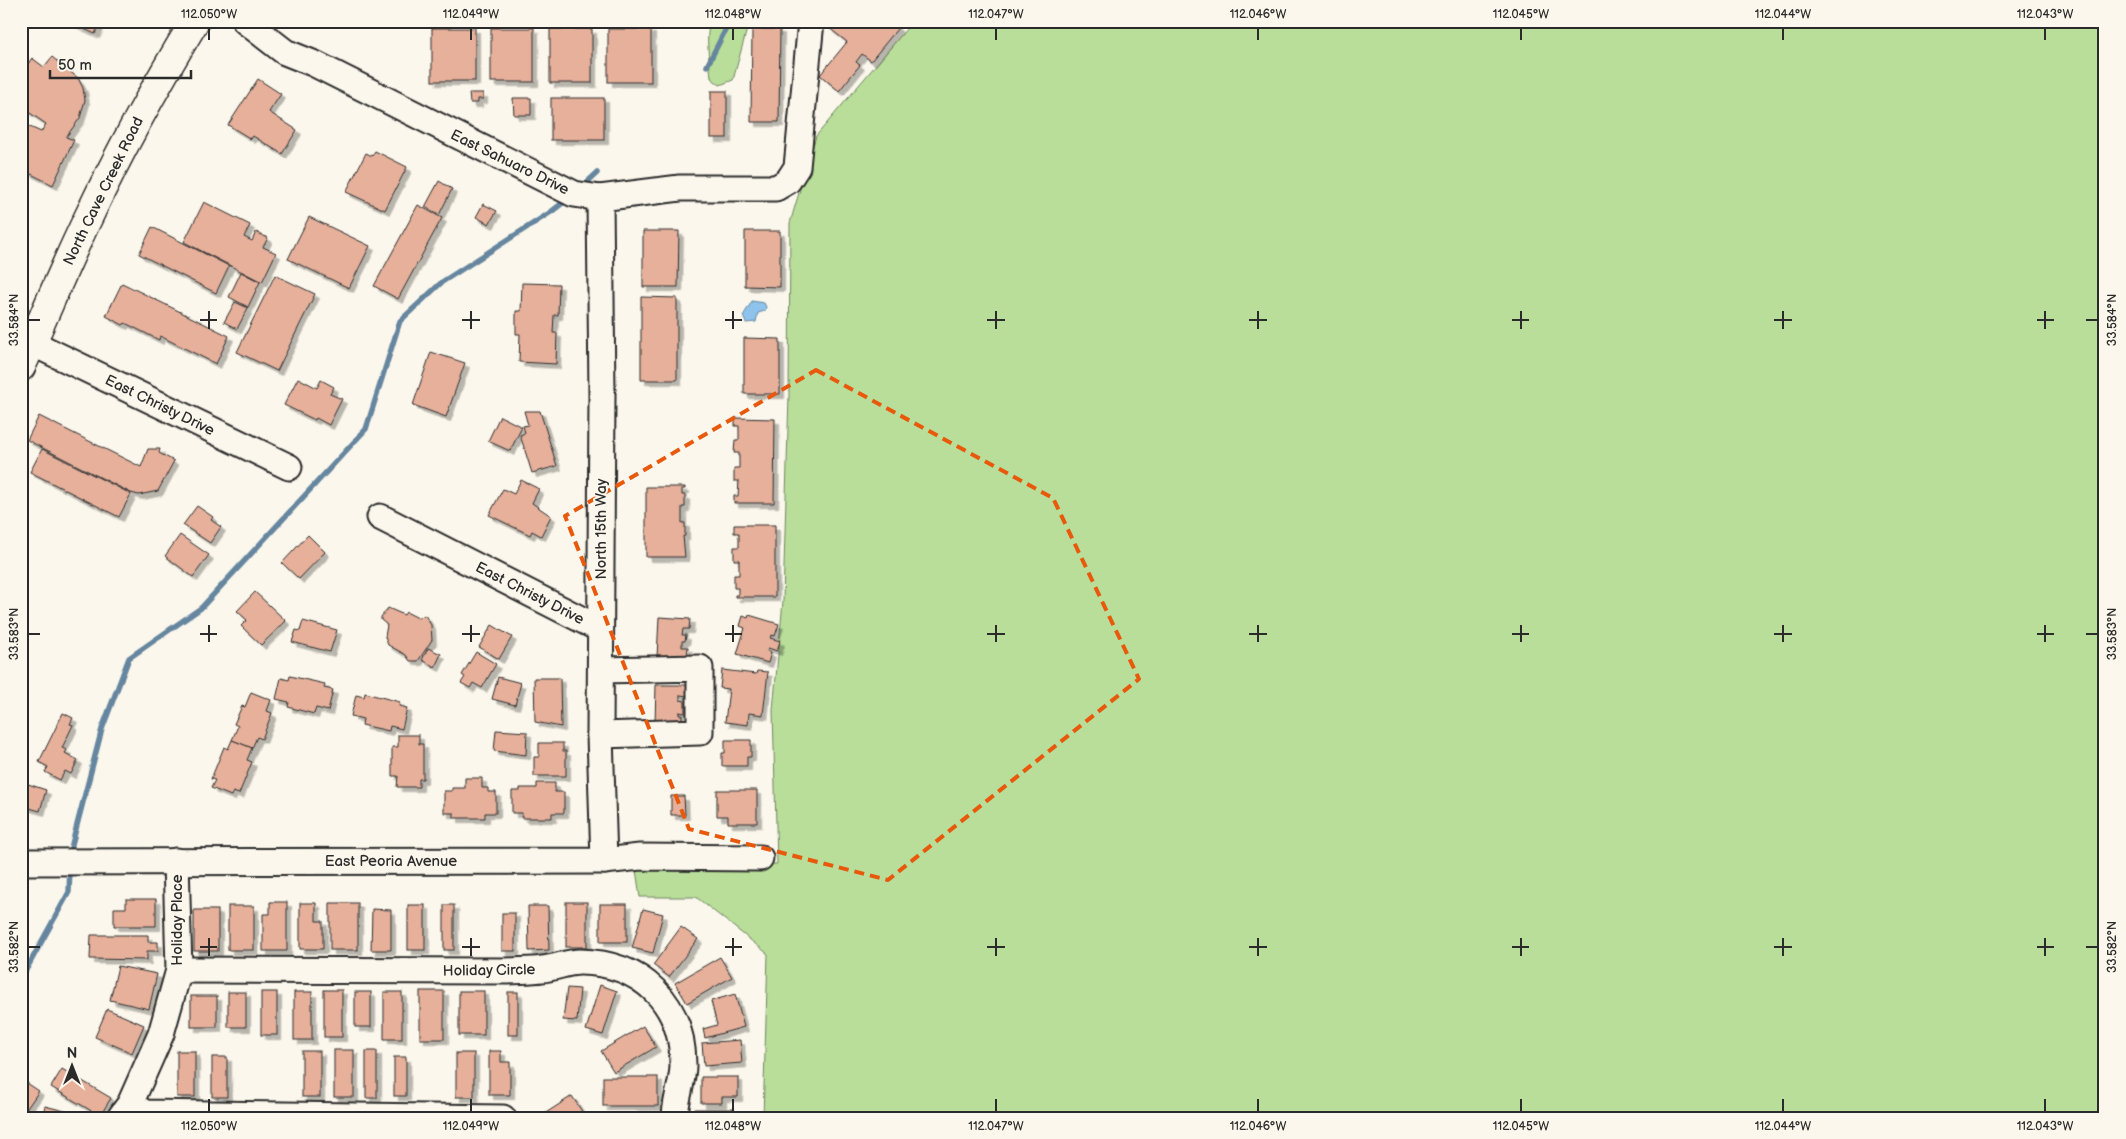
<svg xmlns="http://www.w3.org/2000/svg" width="2126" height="1139" font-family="'Balsamiq Sans',sans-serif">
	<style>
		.green { fill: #b8de99; stroke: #728462 }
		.water { fill: #8ec3ec; stroke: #66869f }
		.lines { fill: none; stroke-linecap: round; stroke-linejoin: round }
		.stream { stroke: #66869f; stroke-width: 5.5 }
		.building { fill: #e6b09b; stroke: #2b2b2b; filter: url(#shadow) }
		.minor-casing { stroke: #2b2b2b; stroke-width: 29 }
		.major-casing { stroke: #2b2b2b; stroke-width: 31 }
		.minor { stroke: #fbf7ec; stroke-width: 25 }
		.major { stroke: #fbf7ec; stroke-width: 28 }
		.marked { fill: none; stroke: #e8590c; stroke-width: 4; stroke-dasharray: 10 6; stroke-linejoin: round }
		.ticks { fill: none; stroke: #2b2b2b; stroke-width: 2 }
		.labels { text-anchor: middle; stroke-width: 4; stroke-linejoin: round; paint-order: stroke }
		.street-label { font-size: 15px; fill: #2b2b2b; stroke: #fbf7ec }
		.neatline { fill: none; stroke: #2b2b2b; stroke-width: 2 }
		.ticks-label { font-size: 12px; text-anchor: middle; fill: #2b2b2b }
	</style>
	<defs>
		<filter id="shadow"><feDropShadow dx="4.5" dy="4.5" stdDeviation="0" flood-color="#0004"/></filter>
	</defs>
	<rect width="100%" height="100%" fill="#fbf7ec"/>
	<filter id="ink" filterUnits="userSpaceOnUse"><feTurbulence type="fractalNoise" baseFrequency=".02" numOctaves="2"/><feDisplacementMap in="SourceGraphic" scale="10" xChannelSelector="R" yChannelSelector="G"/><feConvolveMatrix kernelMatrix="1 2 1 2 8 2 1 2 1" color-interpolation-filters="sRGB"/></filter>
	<g filter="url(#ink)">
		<g class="green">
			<path d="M711 21H772L747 29 733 80 720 85 711 78C710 64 704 34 711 21Z"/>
			<path d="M913 21H2105V1118H763L768 954 696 897H640L635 863 777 864 773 710 783 601 789 395 790 223 816 136Z"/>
		</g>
		<path class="water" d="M752 301 764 303 766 307 765 311 758 313 756 322 746 323 743 316Z"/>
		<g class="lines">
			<g class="stream">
				<path d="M707 66 730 21"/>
				<path d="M582 187 597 173"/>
				<path d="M71 856V848L102 729 129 658 201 608 366 429 400 321 442 282 551 212 569 198"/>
				<path d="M21 979 69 892 70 868"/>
			</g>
		</g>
		<g class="building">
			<path d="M67 21H101L95 34Z"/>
			<path d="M835 21H891L898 28 871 61 862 54 856 62 860 65 839 91 820 75 847 42 829 28Z"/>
			<rect x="432" y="28" width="43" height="53"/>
			<rect x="491" y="28" width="43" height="54"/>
			<rect x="550" y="29" width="42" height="54"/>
			<rect x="608" y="29" width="43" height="53"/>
			<path d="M752 29H780L779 122H751Z"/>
			<path d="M52 57 78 78 83 88 85 100 80 118 66 137 74 140 53 185 21 169V123L41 132 46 124 21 107V60L27 65 32 58 44 67Z"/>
			<path d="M258 79 281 94 269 112 297 130 282 154 253 136 251 139 228 125Z"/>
			<rect x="711" y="91" width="16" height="47"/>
			<path d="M469 93H483V99H478V103H470Z"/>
			<path d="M513 98H531V115H514Z"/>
			<rect x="551" y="98" width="53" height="42"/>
			<path d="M375 151 407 167 385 210 346 192 366 153 372 156Z"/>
			<path d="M439 181 452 189 439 215 425 207Z"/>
			<path d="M204 202 250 225 244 237 252 241 256 232 268 238 263 247 276 253 262 282 184 242Z"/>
			<path d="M483 204 497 211 489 224 476 217Z"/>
			<path d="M418 205 442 218 398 299 374 286Z"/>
			<path d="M309 217 370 246 349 288 288 259Z"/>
			<path d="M152 227 229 266 216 293 139 254Z"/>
			<path d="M643 231H679L678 287H643Z"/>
			<path d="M745 231H780V287L745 286Z"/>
			<path d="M241 272 260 282 248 307 229 297Z"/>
			<path d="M275 275 315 294 277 371 237 352Z"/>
			<path d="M122 283 229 336 216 364 160 336 159 340 125 323 123 325 106 316Z"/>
			<path d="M522 283 559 284 558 315H554L553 333H557L556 364 519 362 520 334H516V311H521Z"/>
			<path d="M641 297 677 298V380H641Z"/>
			<path d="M235 302 248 308 237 329 224 322Z"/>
			<path d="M744 338 780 339V394H744Z"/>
			<path d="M431 352 465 363 446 417 413 405Z"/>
			<path d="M298 378 317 388 321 380 334 387 330 394 342 399 329 425 316 418 315 420 284 405Z"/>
			<path d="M524 411H540L557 466 532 473 520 435 525 433 523 426 528 425Z"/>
			<path d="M39 416 141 467 148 449H160L159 453 174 461 158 491 139 495 131 493 27 440Z"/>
			<path d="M500 416 522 427 510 451 488 441Z"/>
			<path d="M735 418 775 419 774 503H734V496H738L739 481H734V468H739V453H734L735 440H739V426H735Z"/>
			<path d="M42 449 131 494 119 517 30 472Z"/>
			<path d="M521 480 539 489 532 503 551 516 541 536 532 531 530 535 489 515 503 489 514 494Z"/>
			<path d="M646 487H685V489H682V495H685V507H682V523H685V536H683L685 557H646Z"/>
			<path d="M197 506 213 517 211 520 221 527 210 543 183 525Z"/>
			<path d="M734 525H775V597H735V595H738V588H734V575H739V560H734V547H739V533H734Z"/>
			<path d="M180 535 209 555 193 577 165 556Z"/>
			<path d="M308 535 325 552 299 579 282 563Z"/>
			<path d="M255 592 286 621 261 645 241 626 247 620 237 611Z"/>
			<path d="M388 608 404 615 406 612 418 618 425 615 431 625 432 640 418 661H410L406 655 388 645 385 637 387 625 381 620V617Z"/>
			<path d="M749 615 779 624 775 636 772 635 770 638 780 641 777 651 768 648 767 651 771 653 768 663 737 654 745 628 740 626 743 616 748 618Z"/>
			<path d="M659 617 690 619 689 629H683L682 635H686L685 641H682V647H688L687 656H681V658L657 657Z"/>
			<path d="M303 621 337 630 330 652 292 642 296 630 300 631Z"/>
			<path d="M492 625 512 637 499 659 479 647Z"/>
			<path d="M428 648 441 654 435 667 422 660Z"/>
			<path d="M476 652 496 664 482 688 473 683 470 688 461 683 465 677 462 675Z"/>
			<path d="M722 670 756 674 757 671 768 672 763 715 749 713 748 725 725 722 729 689 720 688Z"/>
			<path d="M290 676 325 684 324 688 333 690 328 711 316 708 314 714 288 707 289 702 276 699 281 678 289 680Z"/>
			<path d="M498 677 521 683 515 705 492 699Z"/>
			<path d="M534 678H560L561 727 535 722Z"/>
			<path d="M656 685H688V696L680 695V700L685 701V713L679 712V715H682V724L655 723Z"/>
			<path d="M251 692 271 700 267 711 272 713 262 739 257 737 252 748 232 740 238 726 234 724 242 706 245 707Z"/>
			<path d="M365 693 400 702 399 706 407 708 402 729 390 726 389 731 362 725 363 719 351 716 356 695 364 697Z"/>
			<path d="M63 713 73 718 70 724 73 725 62 748 67 750 65 753 78 760 71 774 65 771 60 780 45 772 48 767 39 762Z"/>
			<path d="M496 730 527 732 526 755 494 751Z"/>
			<path d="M398 735H419V744H423V779H419V787H397L398 776H392V747H398Z"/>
			<path d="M232 740 252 748 247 760 252 762 239 794 233 792 231 796 211 788 215 780 211 779 224 747 228 749Z"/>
			<path d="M725 740H751V757H747V766H722V753H725Z"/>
			<path d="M539 743H563V751H566V776H534V757H539Z"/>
			<path d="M465 778H482V788H488V792H496V813H485V818H454V813H444V791H452V788H465Z"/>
			<path d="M537 783H555V792H564V813H552V818H522V813H512V791H520V788H537Z"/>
			<path d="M28 784 46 790 40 811 22 806Z"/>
			<path d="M717 790H757V823H728V816H717Z"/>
			<path d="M671 796H684L685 815H671Z"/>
			<path d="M126 899H156V926H114V908H126Z"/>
			<path d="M270 902H287V951H263V914H270Z"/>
			<rect x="566" y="902" width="21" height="45"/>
			<path d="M300 903H316V921H323V949H300Z"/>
			<rect x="330" y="903" width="28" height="47"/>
			<rect x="600" y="904" width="27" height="38"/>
			<rect x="408" y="905" width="17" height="45"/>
			<rect x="444" y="905" width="10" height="45"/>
			<rect x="228" y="906" width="26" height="44"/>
			<path d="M528 906H548L549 950 529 951Z"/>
			<path d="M372 909 391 910V950H371Z"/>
			<path d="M643 909 663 914 653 953 632 948Z"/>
			<rect x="194" y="910" width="24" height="41"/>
			<rect x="502" y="913" width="13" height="38"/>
			<path d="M681 927 698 939 669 977 653 965Z"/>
			<path d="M91 935H148V942H158V951H147V960L90 959Z"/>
			<path d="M720 957 732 977 687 1003 675 983Z"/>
			<path d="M118 966 157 974 149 1009 110 1000Z"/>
			<path d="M600 985 617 991 603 1035 586 1030Z"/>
			<path d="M567 988 580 989 577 1021 563 1020Z"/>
			<rect x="324" y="990" width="18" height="47"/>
			<rect x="420" y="991" width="24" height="48"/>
			<rect x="459" y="991" width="25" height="44"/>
			<rect x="228" y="992" width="18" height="35"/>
			<rect x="261" y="992" width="16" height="43"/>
			<rect x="294" y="992" width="18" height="48"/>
			<rect x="355" y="992" width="16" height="35"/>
			<rect x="384" y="992" width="18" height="47"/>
			<rect x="508" y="992" width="10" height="43"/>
			<path d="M735 994 744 1027 705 1038 703 1029 717 1025 711 1001Z"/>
			<rect x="191" y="996" width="26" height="31"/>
			<path d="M107 1009 144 1025 132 1053 95 1037Z"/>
			<path d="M643 1026 656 1047 614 1072 601 1051Z"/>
			<path d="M740 1040 742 1063 704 1066 702 1043Z"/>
			<rect x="334" y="1050" width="20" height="47"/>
			<rect x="177" y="1051" width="18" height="46"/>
			<rect x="302" y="1051" width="18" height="46"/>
			<rect x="366" y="1051" width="11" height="47"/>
			<path d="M489 1051H501V1062H510V1095H489Z"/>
			<rect x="456" y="1053" width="18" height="44"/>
			<rect x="212" y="1057" width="15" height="40"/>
			<rect x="394" y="1057" width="12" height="39"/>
			<path d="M62 1069 111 1098 100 1116 51 1087Z"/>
			<rect x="603" y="1077" width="55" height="29"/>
			<path d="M701 1077H738V1097H722V1103H701Z"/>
			<path d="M21 1079 39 1091 21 1117Z"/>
			<path d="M572 1096 583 1113 575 1118H538Z"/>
			<path d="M45 1106 93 1118H42Z"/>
			<rect x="695" y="1109" width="39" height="9"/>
			<rect x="613" y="1115" width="42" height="3"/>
		</g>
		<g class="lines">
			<defs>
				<g id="minor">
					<path d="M245 21 285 52 315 64 574 194 600 198 680 188H776L788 181 797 167 811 21"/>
					<path d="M600 198 602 395 600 735 604 861"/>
					<path d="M32 343 289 467"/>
					<path d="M380 517 600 629"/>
					<path d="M600 735 700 732V668L601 670"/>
					<path d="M21 862 604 861 640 857 760 858"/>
					<path d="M179 970 508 971C519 970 531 971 542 969 555 968 567 962 580 962 641 963 683 1002 683 1065 683 1083 675 1100 675 1118"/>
					<path d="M130 1104 145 1113 503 1118"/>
					<path d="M121 1116 130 1104 161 1034 179 970 176 861"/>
				</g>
				<path id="major" d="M21 367C44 317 64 267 88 218 120 150 156 85 195 21"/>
			</defs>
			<use href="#minor" class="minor-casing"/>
			<use href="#major" class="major-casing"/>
			<use href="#minor" class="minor"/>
			<use href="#major" class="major"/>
		</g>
	</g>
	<path class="marked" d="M816 370 1053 498 1139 679 888 880 689 829 565 516Z"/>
	<path class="ticks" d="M209 28V40M471 28V40M733 28V40M996 28V40M1258 28V40M1521 28V40M1783 28V40M2045 28V40M209 311V329M471 311V329M733 311V329M996 311V329M1258 311V329M1521 311V329M1783 311V329M2045 311V329M28 320H40M200 320H217M462 320H480M725 320H742M987 320H1005M1249 320H1267M1512 320H1529M1774 320H1792M2037 320H2054M2086 320H2098M209 625V642M471 625V642M733 625V642M996 625V642M1258 625V642M1521 625V642M1783 625V642M2045 625V642M28 634H40M200 634H217M462 634H480M725 634H742M987 634H1005M1249 634H1267M1512 634H1529M1774 634H1792M2037 634H2054M2086 634H2098M209 938V956M471 938V956M733 938V956M996 938V956M1258 938V956M1521 938V956M1783 938V956M2045 938V956M28 947H40M200 947H217M462 947H480M725 947H742M987 947H1005M1249 947H1267M1512 947H1529M1774 947H1792M2037 947H2054M2086 947H2098M209 1099V1112M471 1099V1112M733 1099V1112M996 1099V1112M1258 1099V1112M1521 1099V1112M1783 1099V1112M2045 1099V1112"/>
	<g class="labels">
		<g class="street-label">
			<text transform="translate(510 162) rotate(26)" y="5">East Sahuaro Drive</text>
			<text transform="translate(103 191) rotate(-64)" y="5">North Cave Creek Road</text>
			<text transform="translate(160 405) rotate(26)" y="5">East Christy Drive</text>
			<text transform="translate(601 529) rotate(-90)" y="5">North 15th Way</text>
			<text transform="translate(530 593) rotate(27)" y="5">East Christy Drive</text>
			<text x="391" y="866">East Peoria Avenue</text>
			<text transform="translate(177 920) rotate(-90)" y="5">Holiday Place</text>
			<text transform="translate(489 970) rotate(-1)" y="5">Holiday Circle</text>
		</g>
	</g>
	<rect width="2126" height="1139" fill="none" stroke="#fbf7ec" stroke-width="55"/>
	<g transform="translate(72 1066)" stroke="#fbf7ec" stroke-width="4" paint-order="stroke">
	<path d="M0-4L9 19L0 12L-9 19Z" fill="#2b2b2b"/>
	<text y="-8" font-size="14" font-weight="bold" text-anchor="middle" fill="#2b2b2b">N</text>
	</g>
	<path d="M50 70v8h141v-8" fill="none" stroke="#2b2b2b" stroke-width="2.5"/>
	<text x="58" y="70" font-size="15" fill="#2b2b2b" stroke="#fbf7ec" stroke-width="4" paint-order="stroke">50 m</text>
	<rect x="28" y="28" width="2070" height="1084" class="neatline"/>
	<g class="ticks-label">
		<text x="209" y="18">112.050°W</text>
		<text x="471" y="18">112.049°W</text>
		<text x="733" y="18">112.048°W</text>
		<text x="996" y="18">112.047°W</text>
		<text x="1258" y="18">112.046°W</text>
		<text x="1521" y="18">112.045°W</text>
		<text x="1783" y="18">112.044°W</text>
		<text x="2045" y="18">112.043°W</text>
		<text transform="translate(14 320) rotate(-90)" y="4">33.584°N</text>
		<text transform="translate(2112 320) rotate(-90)" y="4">33.584°N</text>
		<text transform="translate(14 634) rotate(-90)" y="4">33.583°N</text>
		<text transform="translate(2112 634) rotate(-90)" y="4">33.583°N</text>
		<text transform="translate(14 947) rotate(-90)" y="4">33.582°N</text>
		<text transform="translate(2112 947) rotate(-90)" y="4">33.582°N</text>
		<text x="209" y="1130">112.050°W</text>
		<text x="471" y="1130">112.049°W</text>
		<text x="733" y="1130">112.048°W</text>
		<text x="996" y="1130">112.047°W</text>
		<text x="1258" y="1130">112.046°W</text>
		<text x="1521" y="1130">112.045°W</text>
		<text x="1783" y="1130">112.044°W</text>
		<text x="2045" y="1130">112.043°W</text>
	</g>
</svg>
